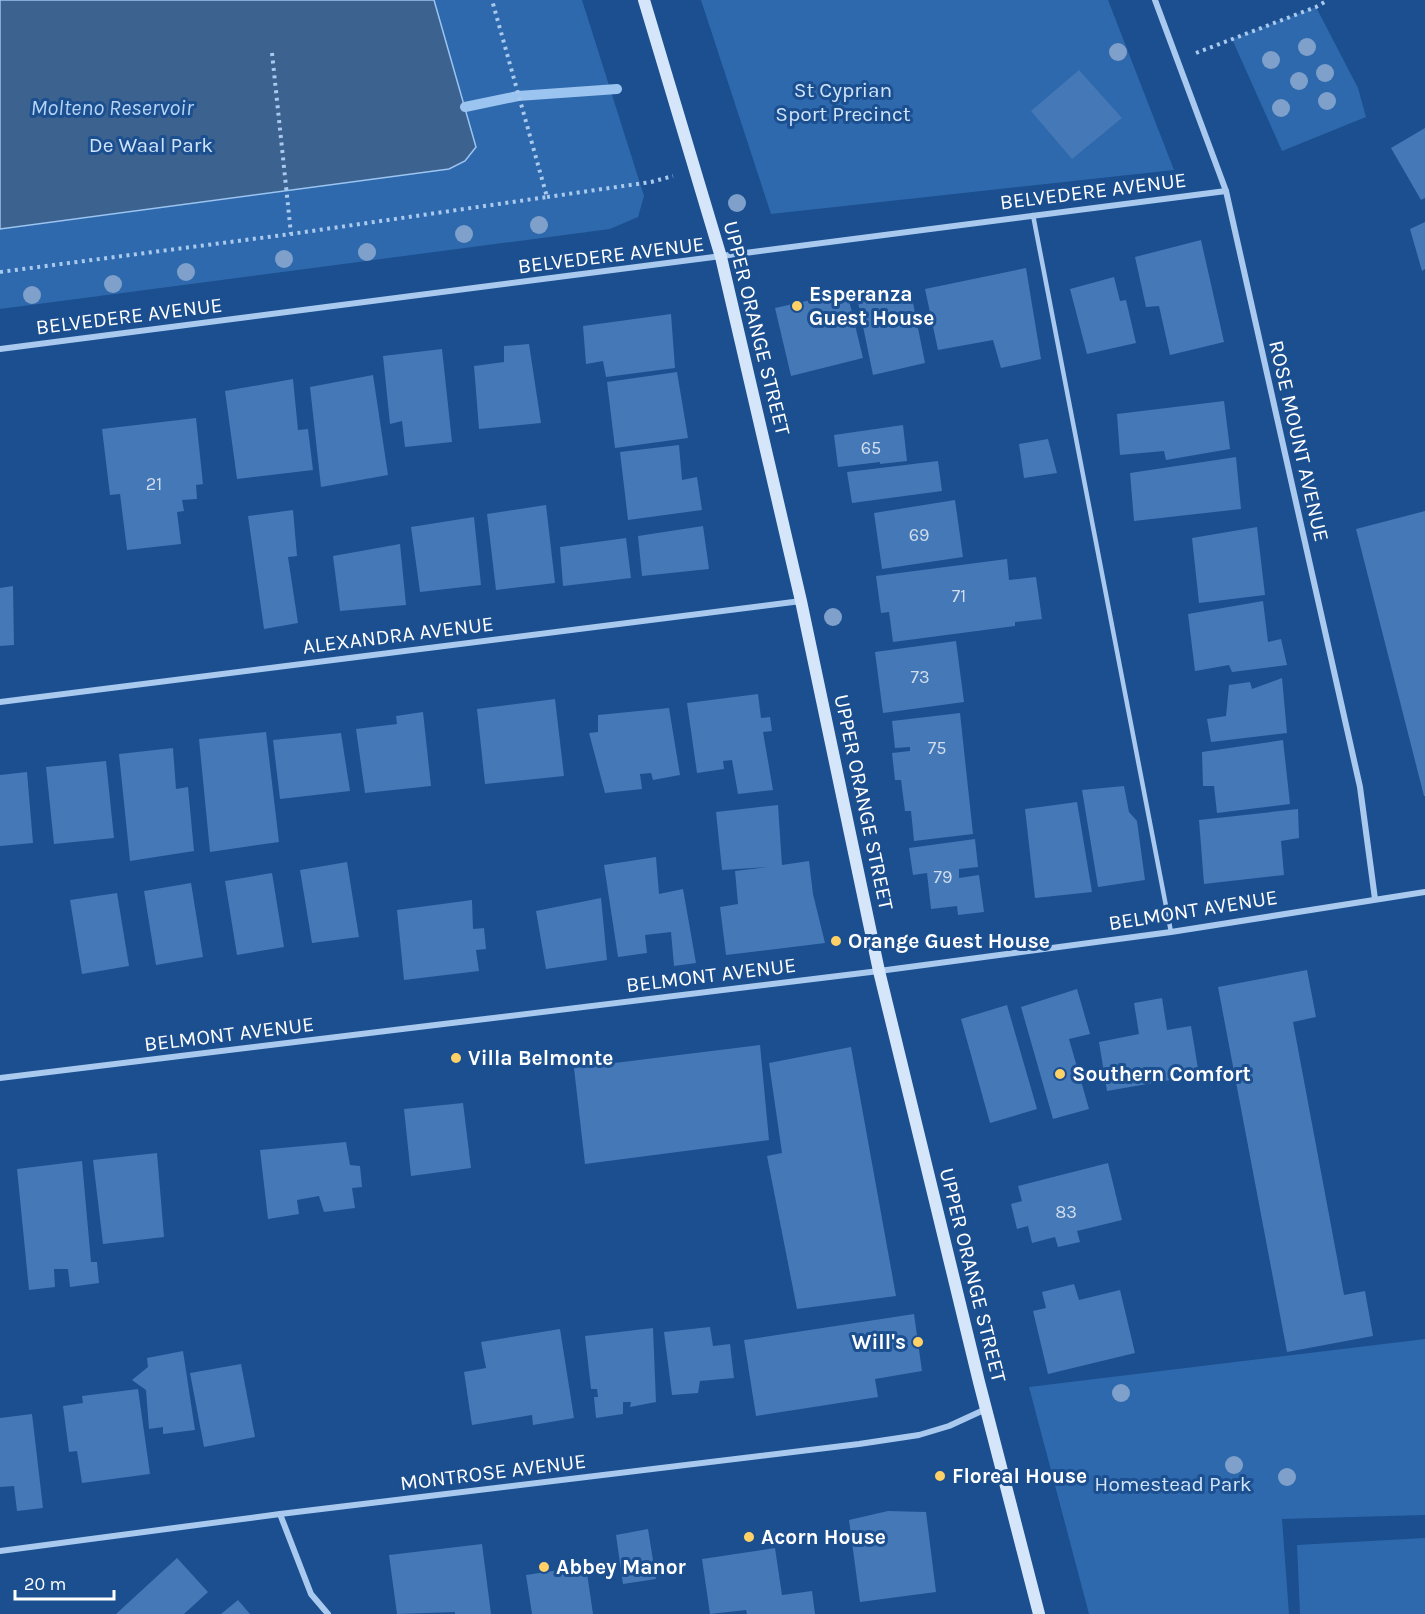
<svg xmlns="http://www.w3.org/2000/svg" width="1425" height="1614" font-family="Karla,sans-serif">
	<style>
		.green { fill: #2e69ad }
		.water { fill: #3c6290; stroke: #9cc4f0; stroke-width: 1.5 }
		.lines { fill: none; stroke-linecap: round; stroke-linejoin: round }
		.stream { stroke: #9cc4f0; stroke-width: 10 }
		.building { fill: #4478b7 }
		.path { stroke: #a9c9ee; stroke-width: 4; stroke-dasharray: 3 4.5; stroke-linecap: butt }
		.lane { stroke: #a9c9ee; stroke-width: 4.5 }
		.street { stroke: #a9c9ee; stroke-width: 6 }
		.secondary { stroke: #d6e6fa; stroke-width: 12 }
		.tree { fill: #7ea0ca }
		.poi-dot { fill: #ffd166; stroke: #1b4f8f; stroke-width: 2 }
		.labels { text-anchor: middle; stroke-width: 6; stroke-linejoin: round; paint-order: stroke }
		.number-label { font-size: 18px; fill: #d0dded }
		.park-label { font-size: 21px; fill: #cfe3fa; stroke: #1b4f8f }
		.street-label { font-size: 21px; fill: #fff; stroke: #1b4f8f }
		.poi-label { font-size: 21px; font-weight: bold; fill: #fff; stroke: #1b4f8f; text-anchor: start }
		.water-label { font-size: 22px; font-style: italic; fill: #b5d3f5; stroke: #1b4f8f }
	</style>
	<rect width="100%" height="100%" fill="#1b4f8f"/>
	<g class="green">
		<path d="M0 0H582L644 196 638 217 610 229 0 309Z"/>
		<path d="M701 0H1108L1174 170 771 214Z"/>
		<path d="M1316 7 1358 88 1366 117 1282 151 1232 39Z"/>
		<path d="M1425 1339V1515L1282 1519 1289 1614H1089L1029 1387Z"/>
		<path d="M1425 1538V1614H1300L1297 1545Z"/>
	</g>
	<path class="water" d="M0 0H434L476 147 465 161 449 169 0 229Z"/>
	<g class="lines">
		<path class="stream" d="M465 107 518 96 617 89"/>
	</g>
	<g class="building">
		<path d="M1079 70 1122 118 1072 159 1031 111Z"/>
		<path d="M1425 128V198L1421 200 1391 148Z"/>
		<path d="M1425 222V269L1422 271 1410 229Z"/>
		<path d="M1201 240 1224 342 1170 355 1159 306 1146 307 1135 257Z"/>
		<path d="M1026 268 1041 359 1001 368 993 340 938 350 925 289Z"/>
		<path d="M1114 277 1120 301 1126 300 1136 343 1087 354 1070 289Z"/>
		<path d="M910 288 925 363 873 375 858 302Z"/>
		<path d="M847 292 863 358 791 376 775 308Z"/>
		<path d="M671 314 675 368 606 377 603 361 586 364 583 326Z"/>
		<path d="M529 344 541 423 479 429 474 366 504 362V346Z"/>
		<path d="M442 349 452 442 405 447 402 421 390 424 383 356Z"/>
		<path d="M677 372 688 438 615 448 607 382Z"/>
		<path d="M373 375 388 475 321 487 310 387Z"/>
		<path d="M293 379 298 430 308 429 313 470 237 479 225 391Z"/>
		<path d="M1224 401 1230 449 1166 460 1164 451 1120 455 1117 414Z"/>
		<path d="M196 418 203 484 196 485 197 499 182 500 184 511 177 512 181 544 127 550 120 494 110 495 102 429Z"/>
		<path d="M903 425 907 461 880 464V462L838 467 834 435Z"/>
		<path d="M1048 439 1057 473 1024 478 1019 444Z"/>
		<path d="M679 445 682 480 697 477 702 510 628 520 620 452Z"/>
		<path d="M1236 457 1241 509 1134 521 1130 473Z"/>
		<path d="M938 461 942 491 852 503 847 472Z"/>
		<path d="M955 500 963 557 882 569 874 513Z"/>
		<path d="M546 505 555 583 496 590 487 514Z"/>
		<path d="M293 510 297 556 288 557 298 623 264 629 248 516Z"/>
		<path d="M1425 511V796H1424L1356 529Z"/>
		<path d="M474 517 481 585 420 592 411 527Z"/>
		<path d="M703 526 709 569 642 576 638 536Z"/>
		<path d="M1257 527 1265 595 1199 603 1192 538Z"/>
		<path d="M626 538 631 578 563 586 560 547Z"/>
		<path d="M400 544 406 605 340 611 333 556Z"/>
		<path d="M1007 559 1009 580 1036 577 1042 619 1015 622V626L893 642 889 612 881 613 876 576Z"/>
		<path d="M13 586 14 645 0 646V588Z"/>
		<path d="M1263 601 1268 642 1281 639 1287 665 1232 672 1229 665 1195 671 1188 614Z"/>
		<path d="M956 641 964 702 883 713 875 652Z"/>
		<path d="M1282 678 1287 733 1211 742 1207 719 1226 716 1229 685 1250 682 1252 689Z"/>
		<path d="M758 694 761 718 770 717 772 731 763 732 773 790 738 794 732 760 723 761 724 769 697 773 687 703Z"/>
		<path d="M555 699 564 776 485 784 477 709Z"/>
		<path d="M669 708 680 775 653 780 651 773 640 774 642 789 605 793 589 733 598 732V715Z"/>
		<path d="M423 712 431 786 365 793 356 729 397 724 396 716Z"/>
		<path d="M960 713 973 834 914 841 911 811H905L901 780H895L892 753 910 751V747L895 748 892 721Z"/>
		<path d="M266 732 279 842 210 852 199 739Z"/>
		<path d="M341 733 350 791 280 799 273 740Z"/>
		<path d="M1283 740 1290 804 1217 813 1214 786H1203L1202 752Z"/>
		<path d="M173 748 176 789 188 787 194 851 130 861 119 754Z"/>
		<path d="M106 761 114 838 54 844 46 767Z"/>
		<path d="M27 772 33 843 0 846V775Z"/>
		<path d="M1124 786 1129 812 1137 821 1145 880 1098 887 1082 790Z"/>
		<path d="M1077 802 1092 892 1035 898 1025 809Z"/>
		<path d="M778 805 782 865 809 861 813 894 825 943 726 955 720 907 738 904 735 871 769 867 722 870 716 812Z"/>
		<path d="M1298 809 1299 838 1281 841 1284 875 1204 884 1199 820Z"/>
		<path d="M975 839 978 867 959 869V878L979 875 984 912 958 915 957 906 931 909 927 873 913 875 909 848Z"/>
		<path d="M656 857 659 894 683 889 696 963 674 966 671 932 645 935 647 953 618 957 604 865Z"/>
		<path d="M347 862 359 937 312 943 300 870Z"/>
		<path d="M272 873 284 947 237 955 225 881Z"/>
		<path d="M191 883 203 957 156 965 144 891Z"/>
		<path d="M117 893 129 966 82 974 70 900Z"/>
		<path d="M601 898 607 960 546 969 536 911Z"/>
		<path d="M472 900 473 929 484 928 486 949 476 950 479 971 404 980 397 910Z"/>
		<path d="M1307 970 1316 1017 1293 1022 1344 1295 1365 1291 1373 1336 1287 1352 1218 987Z"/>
		<path d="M1077 989 1090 1034 1069 1039 1089 1109 1053 1119 1021 1007Z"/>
		<path d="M1162 998 1167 1030 1191 1026 1199 1075 1107 1091 1099 1042 1139 1034 1134 1003Z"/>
		<path d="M1007 1005 1037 1109 990 1123 961 1019Z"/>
		<path d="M760 1045 769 1140 585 1164 574 1068Z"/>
		<path d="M851 1047 896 1296 797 1309 767 1156 782 1153 769 1063Z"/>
		<path d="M463 1103 471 1168 411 1176 404 1109Z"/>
		<path d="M346 1142 350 1165 360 1166 362 1187 352 1188 355 1208 324 1212 319 1196 297 1200 299 1214 268 1219 260 1150Z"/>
		<path d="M157 1153 164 1237 103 1244 93 1160Z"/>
		<path d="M82 1161 91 1262H97L99 1283 70 1287 68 1269H54L55 1287 29 1290 17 1169Z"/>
		<path d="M1108 1163 1122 1220 1077 1231 1080 1242 1058 1247 1055 1237 1032 1243 1028 1226 1017 1229 1011 1204 1022 1201 1018 1186Z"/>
		<path d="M1074 1284 1079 1300 1120 1290 1135 1353 1048 1374 1033 1311 1046 1308 1042 1292Z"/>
		<path d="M914 1314 922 1371 875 1379 878 1397 756 1416 744 1340Z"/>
		<path d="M710 1327 713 1346 730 1344 734 1378 700 1381 698 1393 672 1395 664 1332Z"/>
		<path d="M653 1328 656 1402 630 1407 631 1402H623V1414L596 1418 594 1397H598L597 1389H591L585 1336Z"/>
		<path d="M560 1329 574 1418 533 1425 532 1415 472 1425 464 1372 486 1368 481 1342Z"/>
		<path d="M183 1351 195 1430 163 1434V1427L149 1429 146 1390 132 1380 148 1367 147 1358Z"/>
		<path d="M241 1364 255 1437 204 1447 190 1373Z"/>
		<path d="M138 1389 150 1474 82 1483 77 1451 69 1452 63 1406 83 1403 82 1396Z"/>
		<path d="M32 1414 43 1508 17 1511 14 1486 0 1487V1418Z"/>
		<path d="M888 1511 926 1512 936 1592 860 1602 849 1520Z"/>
		<path d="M648 1529 656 1579 623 1584 616 1535Z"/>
		<path d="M482 1544 491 1614H455V1612L397 1614 389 1555Z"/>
		<path d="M775 1548 782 1595 812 1591 815 1614H747L746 1610 710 1614 702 1559Z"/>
		<path d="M177 1558 208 1592 184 1614H116Z"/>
		<path d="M586 1566 593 1614H532L526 1575Z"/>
		<path d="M238 1600 250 1614H221Z"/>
	</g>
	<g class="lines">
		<g class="path">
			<path d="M272 53 291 234"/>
			<path d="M1196 53 1316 7 1328 0"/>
			<path d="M547 197 651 182 673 176"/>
			<path d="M0 272 291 234 547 197 492 0"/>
		</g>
		<path class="lane" d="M1033 215 1171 932"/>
		<g class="street">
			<path d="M1155 0 1226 191 1360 787 1375 899"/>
			<path d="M0 349 1226 191"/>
			<path d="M0 702 801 601"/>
			<path d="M0 1078 879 971 1171 932 1425 892"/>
			<path d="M280 1514 311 1594 328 1614"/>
			<path d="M0 1551 280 1514 859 1444 919 1435 949 1426 986 1409"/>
		</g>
		<path class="secondary" d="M644 0 721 257 801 601 879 971 979 1382 1039 1614"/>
	</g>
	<g class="tree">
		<circle cx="1307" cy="47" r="9"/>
		<circle cx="1118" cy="52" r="9"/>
		<circle cx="1271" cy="60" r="9"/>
		<circle cx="1325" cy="73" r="9"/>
		<circle cx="1299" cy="81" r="9"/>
		<circle cx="1327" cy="101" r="9"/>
		<circle cx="1281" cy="108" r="9"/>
		<circle cx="737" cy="203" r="9"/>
		<circle cx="539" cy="225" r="9"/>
		<circle cx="464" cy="234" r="9"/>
		<circle cx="367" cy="252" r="9"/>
		<circle cx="284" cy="259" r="9"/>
		<circle cx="186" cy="272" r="9"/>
		<circle cx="113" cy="284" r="9"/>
		<circle cx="32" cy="295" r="9"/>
		<circle cx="833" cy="617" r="9"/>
		<circle cx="1121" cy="1393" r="9"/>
		<circle cx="1234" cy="1465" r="9"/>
		<circle cx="1287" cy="1477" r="9"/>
	</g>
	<g class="poi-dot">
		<circle cx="797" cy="306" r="6"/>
		<circle cx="836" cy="941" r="6"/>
		<circle cx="456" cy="1058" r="6"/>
		<circle cx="1060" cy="1074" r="6"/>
		<circle cx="918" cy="1342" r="6"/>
		<circle cx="940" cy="1476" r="6"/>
		<circle cx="749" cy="1537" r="6"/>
		<circle cx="544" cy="1567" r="6"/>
	</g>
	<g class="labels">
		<g class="number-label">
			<text x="871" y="454">65</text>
			<text x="154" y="490">21</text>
			<text x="919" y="541">69</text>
			<text x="959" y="602">71</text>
			<text x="920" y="683">73</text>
			<text x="937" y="754">75</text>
			<text x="943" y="883">79</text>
			<text x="1066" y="1218">83</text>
		</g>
		<g class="park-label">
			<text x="843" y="97">St Cyprian<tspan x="843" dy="24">Sport Precinct</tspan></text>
			<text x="151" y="152">De Waal Park</text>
			<text x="1173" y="1491">Homestead Park</text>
		</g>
		<g class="street-label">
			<text transform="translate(1093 191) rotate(-7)" y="7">BELVEDERE AVENUE</text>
			<text transform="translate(611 255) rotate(-7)" y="7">BELVEDERE AVENUE</text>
			<text transform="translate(129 316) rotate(-7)" y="7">BELVEDERE AVENUE</text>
			<text transform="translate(757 328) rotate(76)" y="7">UPPER ORANGE STREET</text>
			<text transform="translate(1299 441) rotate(77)" y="7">ROSE MOUNT AVENUE</text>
			<text transform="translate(398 635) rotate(-7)" y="7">ALEXANDRA AVENUE</text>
			<text transform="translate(864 802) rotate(78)" y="7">UPPER ORANGE STREET</text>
			<text transform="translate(1193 910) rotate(-9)" y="7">BELMONT AVENUE</text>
			<text transform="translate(711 975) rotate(-7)" y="7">BELMONT AVENUE</text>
			<text transform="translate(229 1034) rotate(-7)" y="7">BELMONT AVENUE</text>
			<text transform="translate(973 1275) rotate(76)" y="7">UPPER ORANGE STREET</text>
			<text transform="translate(493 1472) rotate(-7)" y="7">MONTROSE AVENUE</text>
		</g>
		<g class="poi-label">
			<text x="809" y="301">Esperanza<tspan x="809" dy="24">Guest House</tspan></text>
			<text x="848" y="948">Orange Guest House</text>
			<text x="468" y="1065">Villa Belmonte</text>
			<text x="1072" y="1081">Southern Comfort</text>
			<text x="906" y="1349" text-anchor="end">Will's</text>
			<text x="952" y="1483">Floreal House</text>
			<text x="761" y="1544">Acorn House</text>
			<text x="556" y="1574">Abbey Manor</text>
		</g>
		<g class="water-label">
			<text x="112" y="115">Molteno Reservoir</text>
		</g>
	</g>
	<path d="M15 1590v9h99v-9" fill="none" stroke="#ffffff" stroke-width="3"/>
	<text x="24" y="1590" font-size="18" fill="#ffffff" stroke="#1b4f8f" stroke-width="4.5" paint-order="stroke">20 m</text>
</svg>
